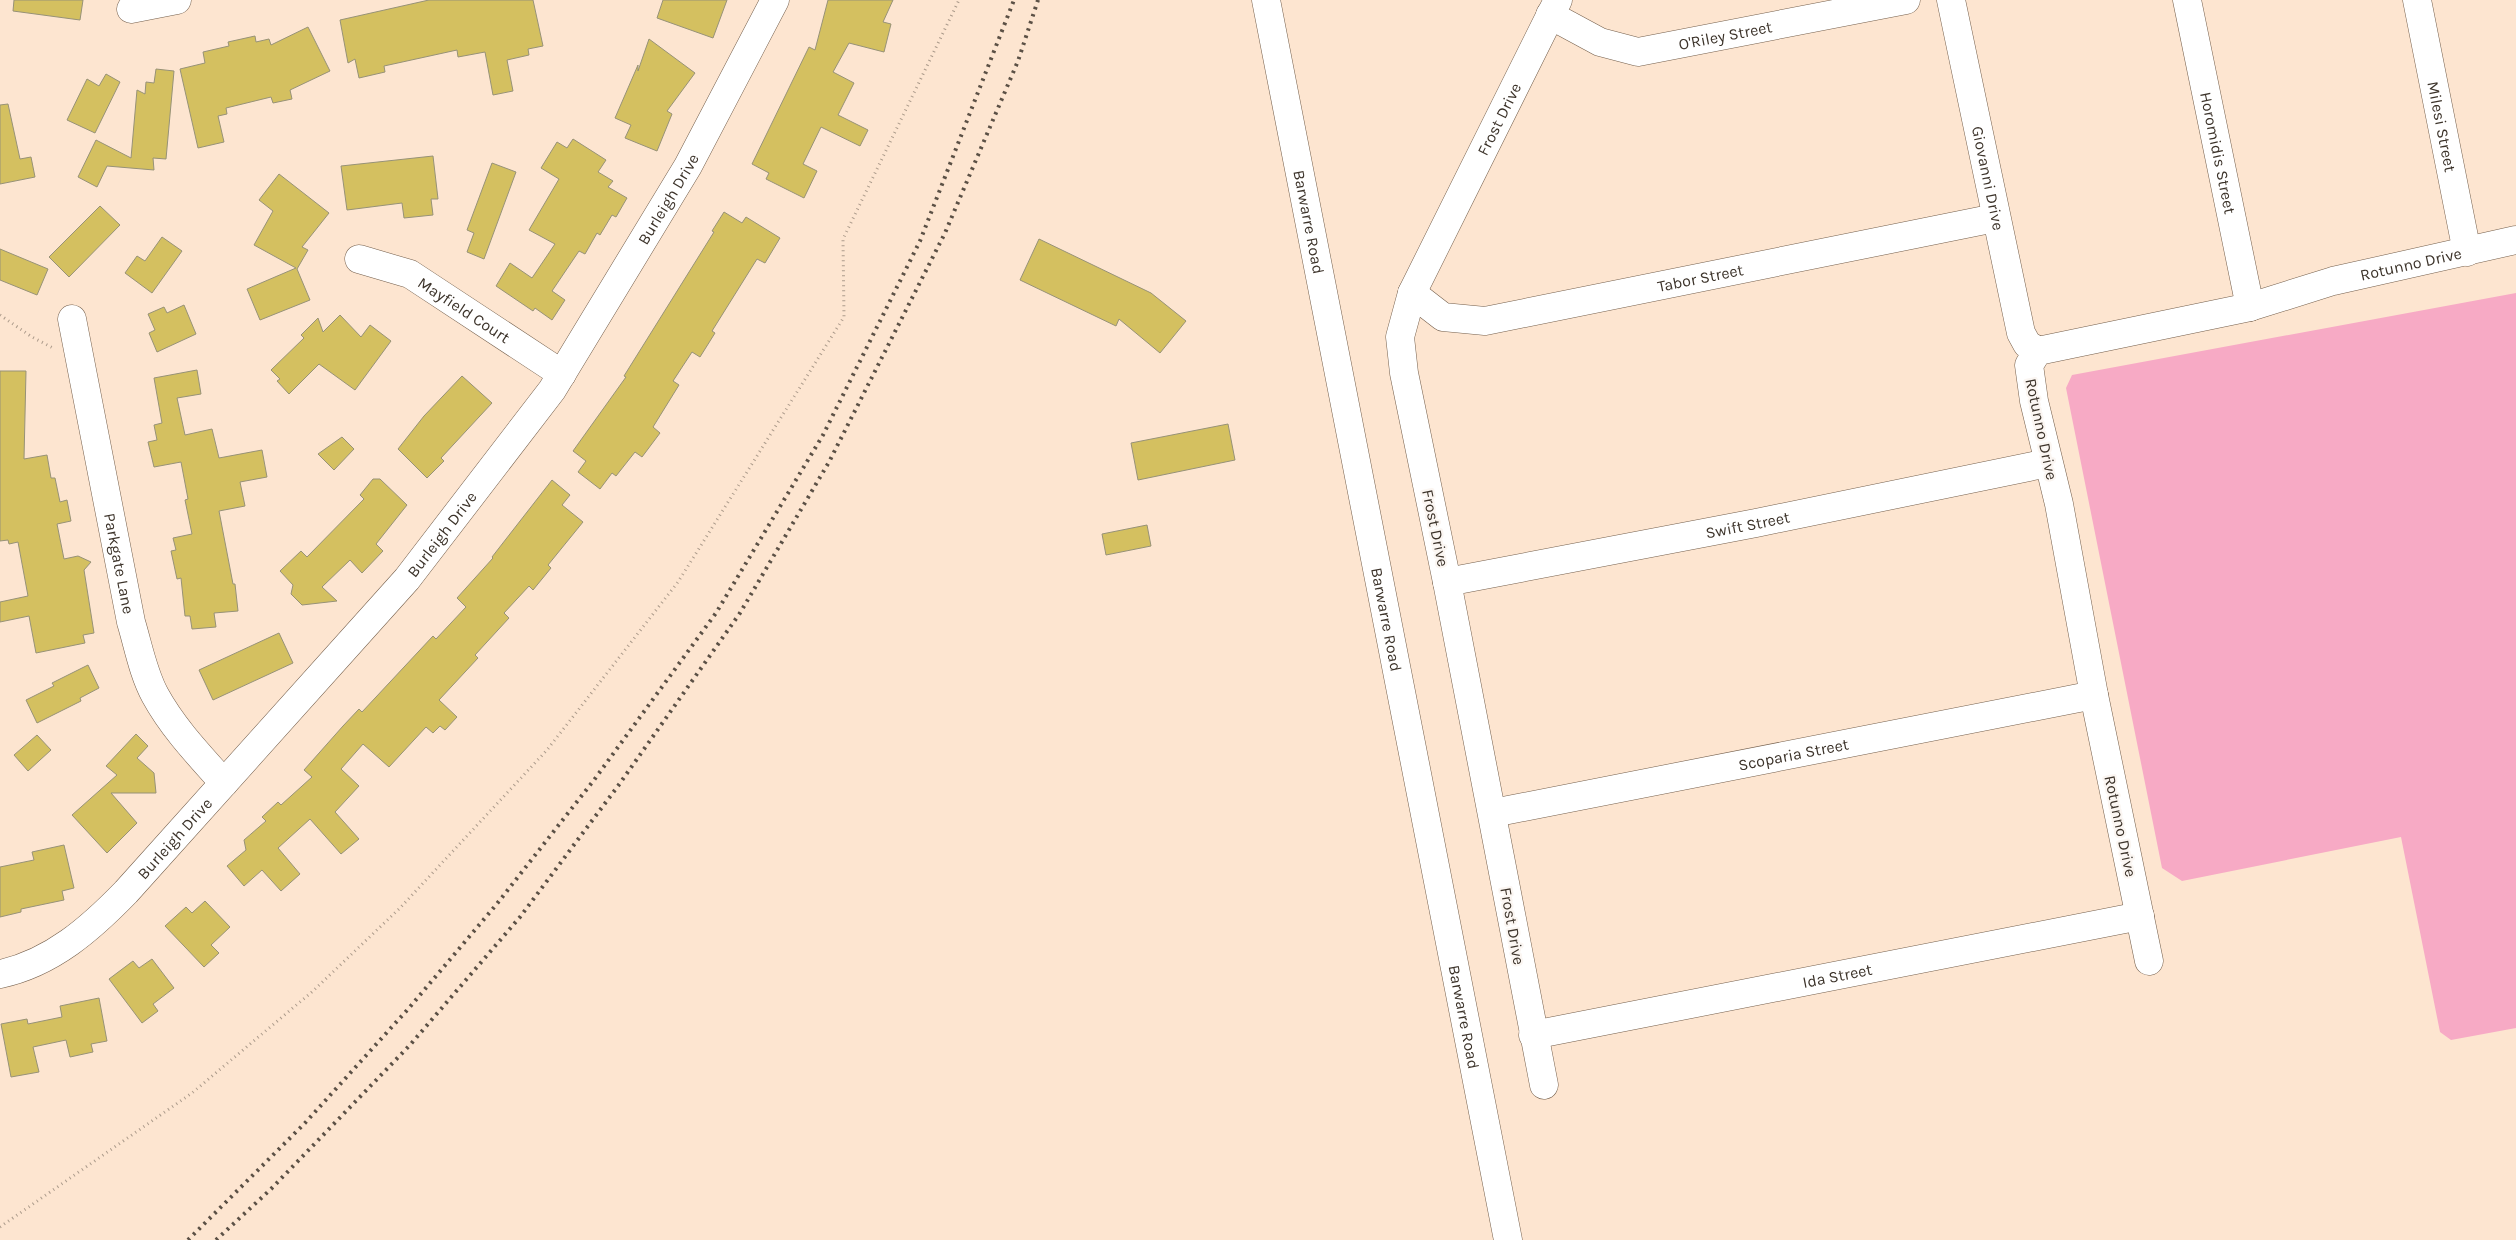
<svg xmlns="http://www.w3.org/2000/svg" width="2516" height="1240" font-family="Karla,sans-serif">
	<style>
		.green { fill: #f7aac5 }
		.building { fill: #d4c060; stroke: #979277 }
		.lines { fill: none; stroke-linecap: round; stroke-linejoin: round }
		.minor-casing { stroke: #745f4c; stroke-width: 29 }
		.path { stroke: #ac9b8b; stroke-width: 3; stroke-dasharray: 1 4; stroke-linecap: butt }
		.minor { stroke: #fff; stroke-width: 28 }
		.rail { stroke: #5b5045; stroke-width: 4; stroke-dasharray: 2.5 5; stroke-linecap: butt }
		.labels { text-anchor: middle; stroke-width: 4.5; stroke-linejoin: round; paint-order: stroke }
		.street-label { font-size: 16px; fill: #3c332a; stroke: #fbf6f2 }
	</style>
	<rect width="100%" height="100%" fill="#fde5d0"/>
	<path class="green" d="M2516 293V1028L2451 1040 2440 1032 2401 837 2182 881 2162 868 2066 388 2072 375Z"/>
	<g class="building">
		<path d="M14 0H83L80 20 13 11Z"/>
		<path d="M429 0H533L543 46 528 49 529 55 507 60 513 91 493 95 485 52 458 57 457 50 384 66 385 72 359 78 355 59 348 63 340 20Z"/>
		<path d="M663 0H727L713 38 657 18Z"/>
		<path d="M828 0H893L883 22 891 24 884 52 849 43 833 72 854 83 838 115 868 130 860 146 821 127 803 164 817 171 804 198 766 179 769 173 752 164 809 47 815 50Z"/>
		<path d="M308 27 330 71 290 90 292 99 273 103 271 97 226 108 227 114 218 116 224 142 198 148 180 69 205 63 203 52 229 46 228 42 255 36 256 42 269 39 271 45Z"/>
		<path d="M649 39 695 73 667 111 672 114 657 151 625 138 631 125 615 118 638 65V71Z"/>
		<path d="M156 69 174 71 166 159 153 158 154 170 107 166 97 187 78 177 96 140 131 158 137 90 145 94 146 82 154 83Z"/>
		<path d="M106 74 120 82 95 133 67 120 87 79 99 86Z"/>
		<path d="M8 104 20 159 31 157 35 177 0 184V105Z"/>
		<path d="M573 139 606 160 598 172 613 181 608 187 627 198 616 217 612 215 600 235 597 233 585 254 579 251 552 291 565 300 552 320 535 308 533 311 496 286 510 263 532 278 555 244 529 230 559 179 541 168 557 142 567 148Z"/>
		<path d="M433 156 438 199H431L433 215 404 218 402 203 347 210 341 166Z"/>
		<path d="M492 163 516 172 484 259 467 252 474 233 467 230Z"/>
		<path d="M279 174 329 213 302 247 308 250 297 269 310 300 260 320 247 289 296 268 254 245 273 211 259 200Z"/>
		<path d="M100 206 120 225 69 277 49 257Z"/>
		<path d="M724 212 742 223 746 217 780 238 765 263 757 259 712 331 715 333 700 357 692 352 673 381 679 385 653 427 660 433 642 457 635 452 616 476 612 473 600 489 578 472 586 461 573 451 626 377 624 376 714 232 712 231Z"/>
		<path d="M162 237 182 251 152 293 125 273 137 256 145 261Z"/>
		<path d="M1039 239 1151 293 1186 321 1160 353 1119 319 1116 326 1020 280Z"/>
		<path d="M0 249 48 269 37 295 0 280Z"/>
		<path d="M184 305 196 334 157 352 149 333 155 330 148 314 164 307 167 313Z"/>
		<path d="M340 315 361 337 370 325 391 341 355 390 319 364 289 394 277 381 280 379 271 370 304 338 301 335 318 318 323 332Z"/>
		<path d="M197 370 201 394 177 398 185 435 212 429 219 458 262 450 267 477 240 482 245 506 219 511 233 584H235L238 611 214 613 216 627 192 629 190 616H185L181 578 177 579 171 551 176 550 173 538 192 534 185 500 188 499 181 462 154 467 148 442 157 440 154 425 162 423 154 378Z"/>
		<path d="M0 371H26L24 459 47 455 51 478H55L60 502 67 500 71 521 57 524 64 559 78 556 91 562 84 570 94 633 83 635 85 643 36 653 29 616 0 622V602L28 596 18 542 9 544 8 540 0 541Z"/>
		<path d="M462 376 492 403 441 458 444 461 427 478 398 449 424 416Z"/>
		<path d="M1228 424 1235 460 1138 480 1131 443Z"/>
		<path d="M342 437 354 449 334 470 318 454Z"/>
		<path d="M373 479H380L407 505 376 544 383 551 362 573 350 560 322 587 337 601 302 605 291 594 293 585 280 571 301 551 307 557 364 499 360 495Z"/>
		<path d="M552 480 570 495 562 505 583 522 548 565 551 568 533 590 529 586 504 613 509 618 475 655 478 658 439 700 457 717 445 730 440 726 433 733 426 727 389 767 363 744 341 769 359 786 335 812 359 839 341 854 310 819 278 848 300 874 281 891 262 870 244 886 227 866 246 850 244 840 266 821 262 817 278 802 281 805 312 777 304 770 343 726 359 709 362 712 433 636 436 639 466 607 457 598 493 558 492 557Z"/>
		<path d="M1147 525 1151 546 1106 555 1102 534Z"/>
		<path d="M279 633 293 663 213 700 199 670Z"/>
		<path d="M88 665 99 688 80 698 81 701 37 723 26 700 54 686 52 683Z"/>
		<path d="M136 734 148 746 137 758 154 773 156 793H111L137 823 107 853 72 815 117 775 106 766Z"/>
		<path d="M37 735 51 750 28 771 14 755Z"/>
		<path d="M64 845 74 888 62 891 64 900 21 909V912L0 917V867L34 860 32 852Z"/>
		<path d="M205 901 230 927 211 945 219 953 204 967 165 926 186 907 192 913Z"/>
		<path d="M152 959 174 988 153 1004 158 1011 142 1023 109 979 133 961 139 968Z"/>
		<path d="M99 998 107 1041 91 1044 93 1052 70 1057 66 1040 33 1047 39 1072 11 1077 1 1024 27 1019 28 1024 62 1017 60 1006Z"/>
	</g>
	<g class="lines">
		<defs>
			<g id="minor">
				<path id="s1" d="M1266 0 1508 1240"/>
				<path id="s2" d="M1951 0 2021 333 2027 344 2038 351"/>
				<path id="s3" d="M2187 0 2250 307"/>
				<path id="s4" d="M2417 0 2467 252"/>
				<path d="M131 9 177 0"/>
				<path id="s5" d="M1550 15 1600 42 1638 52 1906 0"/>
				<path id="s6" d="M359 259 410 274 562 374"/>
				<path id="s7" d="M1412 293 1443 317 1485 321 1995 218"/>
				<path id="s8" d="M72 319 131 622C138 645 143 673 155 695 173 728 199 755 224 783"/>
				<path id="s9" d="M1447 582 1756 523 2048 463"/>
				<path id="s10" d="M1493 813 2094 695"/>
				<path id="s11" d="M2149 961 2094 695 2059 504 2034 401 2029 365 2038 351 2250 307 2333 281 2516 240"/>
				<path id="s12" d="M0 974C52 963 91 928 126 892L407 579 552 390 688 166 775 0"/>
				<path id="s13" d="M1533 1035 2140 916"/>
				<path id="s14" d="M1544 1085 1447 582 1404 373 1400 337 1412 293 1558 0"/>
			</g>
		</defs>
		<use href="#minor" class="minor-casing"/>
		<g class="path">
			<path d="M0 315 32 337 53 348"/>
			<path d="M0 1227 192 1093 313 991 400 908 547 750 678 582 844 317 843 239 959 0"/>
		</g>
		<use href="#minor" class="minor"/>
		<g class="rail">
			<path d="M188 1240 305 1123 409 1008 496 905 594 780 716 613 823 435 920 241 1014 0"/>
			<path d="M216 1240 271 1189 410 1045 520 917 618 786 740 613 829 462 945 233 1018 61 1038 0"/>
		</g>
	</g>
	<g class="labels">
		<g class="street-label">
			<text dy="6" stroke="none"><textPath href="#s5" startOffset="185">O'Riley Street</textPath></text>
			<text dy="6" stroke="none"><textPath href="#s14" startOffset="1002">Frost Drive</textPath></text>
			<text dy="6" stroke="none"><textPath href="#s4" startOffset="129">Milesi Street</textPath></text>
			<text dy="6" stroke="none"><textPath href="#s3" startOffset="156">Horomidis Street</textPath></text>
			<text dy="6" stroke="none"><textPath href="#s2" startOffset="182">Giovanni Drive</textPath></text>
			<text dy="6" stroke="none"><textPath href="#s12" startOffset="1035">Burleigh Drive</textPath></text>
			<text dy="6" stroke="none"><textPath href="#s1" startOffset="226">Barwarre Road</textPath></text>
			<text dy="6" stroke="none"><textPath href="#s11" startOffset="1008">Rotunno Drive</textPath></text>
			<text dy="6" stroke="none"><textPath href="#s7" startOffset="301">Tabor Street</textPath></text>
			<text dy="6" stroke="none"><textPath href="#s6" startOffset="118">Mayfield Court</textPath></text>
			<text transform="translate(2042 429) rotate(78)" y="6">Rotunno Drive</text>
			<text dy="6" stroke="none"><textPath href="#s9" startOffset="306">Swift Street</textPath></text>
			<text transform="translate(1436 528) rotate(78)" y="6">Frost Drive</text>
			<text dy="6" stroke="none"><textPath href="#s12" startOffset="630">Burleigh Drive</textPath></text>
			<text dy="6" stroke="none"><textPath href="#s8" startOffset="249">Parkgate Lane</textPath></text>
			<text dy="6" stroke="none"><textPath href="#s1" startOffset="631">Barwarre Road</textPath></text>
			<text dy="6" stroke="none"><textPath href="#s10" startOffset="306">Scoparia Street</textPath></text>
			<text transform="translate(2121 826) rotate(78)" y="6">Rotunno Drive</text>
			<text dy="6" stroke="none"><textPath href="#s12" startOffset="225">Burleigh Drive</textPath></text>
			<text transform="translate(1513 926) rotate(80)" y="6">Frost Drive</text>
			<text dy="6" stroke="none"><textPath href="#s13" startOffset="310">Ida Street</textPath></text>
			<text dy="6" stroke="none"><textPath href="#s1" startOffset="1036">Barwarre Road</textPath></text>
		</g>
	</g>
</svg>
